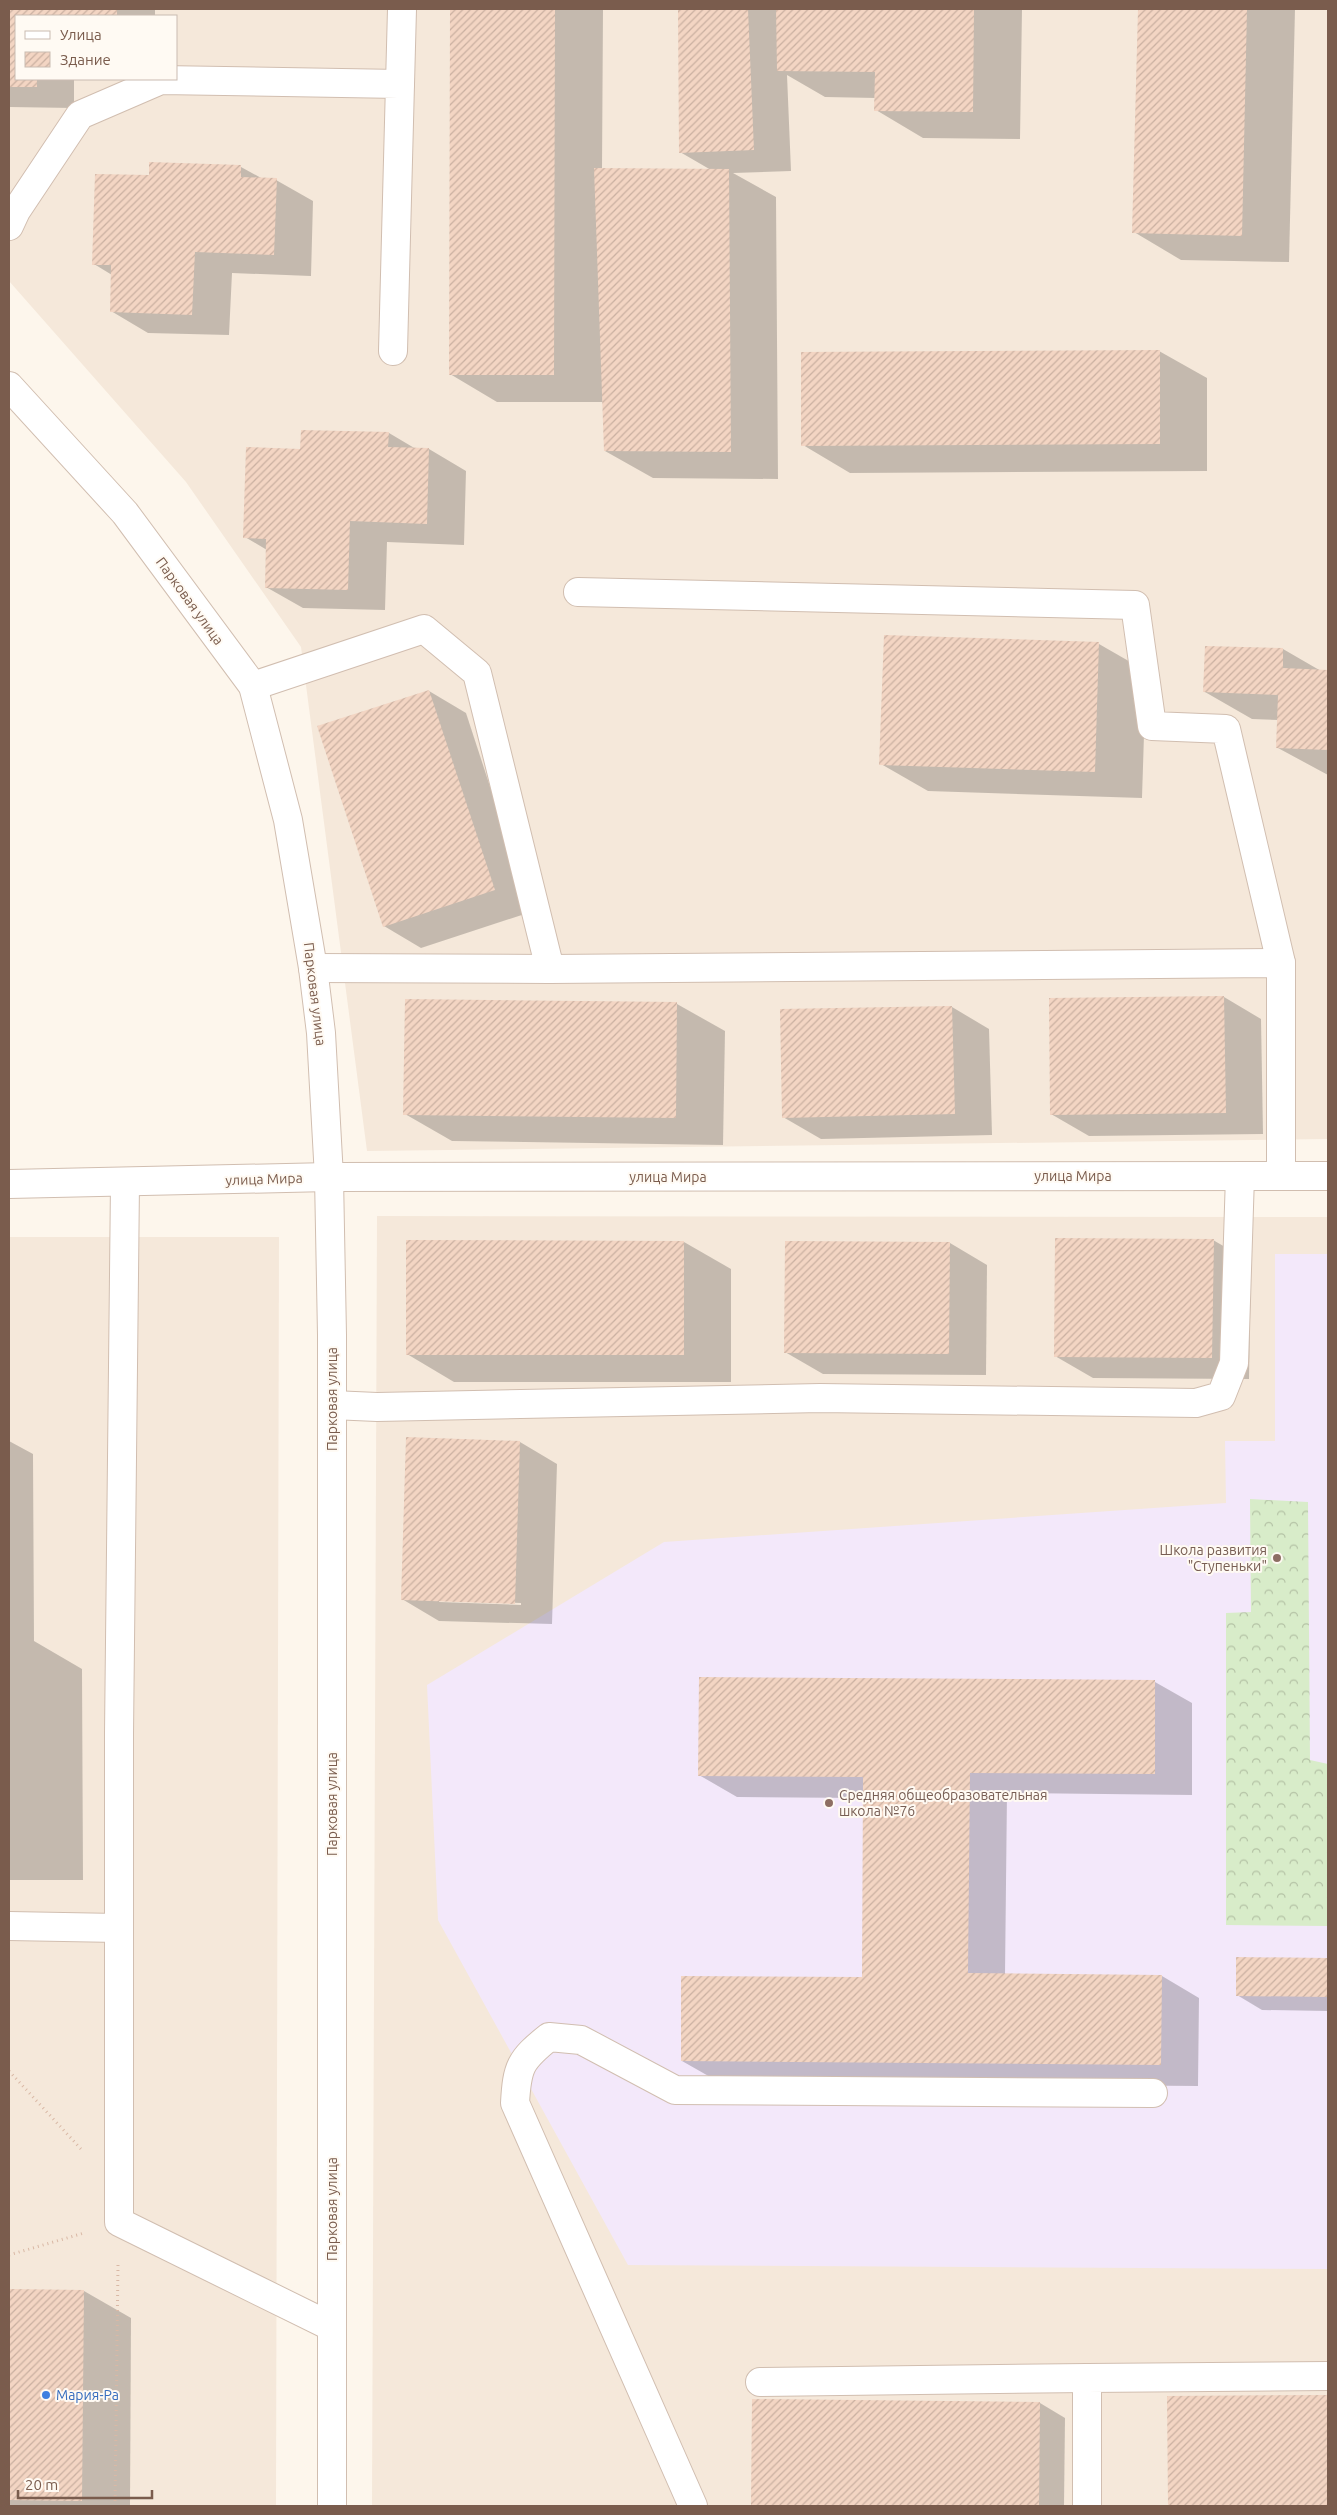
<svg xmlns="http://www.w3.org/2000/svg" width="1337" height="2515" font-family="Ubuntu,sans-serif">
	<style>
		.residential { fill: #f5e8da; fill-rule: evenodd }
		.education { fill: #f3e8fa }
		.forest { fill: url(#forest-crowns) }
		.shadow { fill: #0003; fill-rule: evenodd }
		.building { fill: url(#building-hatch) }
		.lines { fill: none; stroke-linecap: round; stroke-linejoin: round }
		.minor-casing { stroke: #d1beb0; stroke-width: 30 }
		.path { stroke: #d9b8a5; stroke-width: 3; stroke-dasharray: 1 4; stroke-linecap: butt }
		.minor { stroke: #fff; stroke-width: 28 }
		.education-dot { fill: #8d6e63; stroke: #fffaf3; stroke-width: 2 }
		.shop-dot { fill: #3f7fe0; stroke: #fffaf3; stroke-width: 2 }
		.labels { text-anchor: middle; stroke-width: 4; stroke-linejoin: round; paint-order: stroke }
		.street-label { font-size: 14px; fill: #7a5c4d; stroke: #fffaf3 }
		.education-label { font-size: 14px; fill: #785e54; stroke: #fffaf3; text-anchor: end }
		.shop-label { font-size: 14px; fill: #366cbe; stroke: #fffaf3; text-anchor: start }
	</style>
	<defs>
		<pattern id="forest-crowns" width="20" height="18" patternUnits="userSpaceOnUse" patternTransform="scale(1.25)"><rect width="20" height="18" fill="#d8ecc9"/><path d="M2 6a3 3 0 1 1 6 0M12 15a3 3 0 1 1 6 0" fill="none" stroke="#b4c2a5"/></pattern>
		<pattern id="building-hatch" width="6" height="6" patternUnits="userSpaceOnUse" patternTransform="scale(1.25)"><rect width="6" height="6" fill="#f3d5c3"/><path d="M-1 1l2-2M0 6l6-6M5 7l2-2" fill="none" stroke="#cab0a1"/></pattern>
	</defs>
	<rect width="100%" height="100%" fill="#fdf6ec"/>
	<g class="residential">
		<path d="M9 9H1328V1139L367 1151 301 647 186 482 9 281ZM16 16H176V79H16Z"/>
		<path d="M377 1216 1328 1217V2506H372Z"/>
		<path d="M9 1237H279L276 2506H9Z"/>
	</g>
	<path class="education" d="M1275 1254H1328V2269L628 2265 438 1920 427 1685 664 1542 1226 1503 1225 1441H1275Z"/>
	<path class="forest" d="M1250 1499 1308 1502 1310 1760 1328 1764V1926L1226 1925V1613L1251 1612Z"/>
	<g class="shadow">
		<path d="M9 9H155V16H16V79H74V108L9 107Z"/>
		<path d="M451 9H603L602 170H711L680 152 679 9H1022L1020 139 923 138 876 110V98L825 97 787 75 791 171 733 173 776 197 778 479 653 478 605 451 603 402H497L450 374Z"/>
		<path d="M1139 9H1295L1289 262 1181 260 1134 232Z"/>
		<path d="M241 167 263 179 276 180 313 201 311 276 232 273 229 335 148 333 111 311 112 275 94 264 150 177Z"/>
		<path d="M1159 351 1207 378V471L850 473 803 445Z"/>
		<path d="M389 433 416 449H429L466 471 464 545 387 542 385 610 303 608 266 587 267 550 245 537 302 450Z"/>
		<path d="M1099 644 1146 671 1142 798 928 791 881 764Z"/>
		<path d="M1283 649 1321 671H1328V775L1278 748V720L1252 719 1205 692Z"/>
		<path d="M429 691 466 713 531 912 421 948 384 926Z"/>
		<path d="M1224 997 1261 1019 1263 1134 1089 1136 1051 1114 1050 999Z"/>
		<path d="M406 1000 677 1004 725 1031 723 1145 452 1141 405 1114Z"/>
		<path d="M952 1007 989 1029 992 1135 821 1139 783 1117 781 1011Z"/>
		<path d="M1213 1240 1251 1262 1249 1379 1093 1378 1055 1356Z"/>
		<path d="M684 1242 731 1269V1382H454L407 1354Z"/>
		<path d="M950 1243 987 1265 986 1375 823 1374 785 1352Z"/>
		<path d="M407 1439 520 1442 557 1464 552 1624 439 1621 402 1599ZM439 1600 521 1603V1605L439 1602Z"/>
		<path d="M9 1441 33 1454 34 1641 82 1669 83 1880H9Z"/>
		<path d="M700 1679 1155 1682 1192 1703V1795L1007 1793 1005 1975 1162 1976 1199 1998 1198 2086 719 2082 682 2061 863 1979 864 1798 737 1797 699 1775Z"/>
		<path d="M1238 1958 1328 1959V2011L1262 2010 1237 1995Z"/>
		<path d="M9 2290 84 2291 131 2318 130 2506H9Z"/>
		<path d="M1328 2396V2506H1169L1168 2398Z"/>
		<path d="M753 2400 1040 2403 1065 2418 1064 2506H752Z"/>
	</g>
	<g class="building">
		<path d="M9 9H117V16H16V79H37V87H9Z"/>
		<path d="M450 9H555L554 375H449Z"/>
		<path d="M678 9H748L754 150 679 153Z"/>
		<path d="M776 9H974L973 112 874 111 875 72 777 71Z"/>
		<path d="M1138 9H1247L1242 236 1132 233Z"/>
		<path d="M149 162 241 165V177L277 178 274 255 195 252 192 315 110 312 111 265H92L95 174 149 175Z"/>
		<path d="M594 168 729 169 731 452 604 451Z"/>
		<path d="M1160 350V444L801 446V352Z"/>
		<path d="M301 430 389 432 388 447 429 448 427 524 350 521 348 590 265 588 266 539 243 538 246 447 300 449Z"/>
		<path d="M884 635 1099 642 1095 772 879 765Z"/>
		<path d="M1205 646 1283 648V668L1328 670V750L1276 748 1278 695 1203 692Z"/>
		<path d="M429 690 495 890 383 927 317 726Z"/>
		<path d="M1224 996 1226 1113 1050 1115 1049 998Z"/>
		<path d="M405 999 677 1002 676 1118 403 1115Z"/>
		<path d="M952 1006 955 1114 782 1118 780 1009Z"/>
		<path d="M1055 1238 1214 1239 1212 1358 1054 1357Z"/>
		<path d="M406 1240 684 1241V1355H406Z"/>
		<path d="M785 1241 950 1242 949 1354 784 1353Z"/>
		<path d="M406 1437 520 1441 515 1604 401 1600Z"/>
		<path d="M699 1677 1155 1680V1774L970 1773 968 1973 1162 1975 1161 2065 681 2061V1976L862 1977 863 1777 698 1776Z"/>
		<path d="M1236 1957 1328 1958V1997L1236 1996Z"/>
		<path d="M9 2289 84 2290 82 2501 9 2500Z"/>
		<path d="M1328 2395V2506H1168L1167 2396Z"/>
		<path d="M752 2399 1040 2402 1039 2506H751Z"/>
	</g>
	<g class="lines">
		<defs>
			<g id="minor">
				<path d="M400 84 402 9"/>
				<path d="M9 226 16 211 80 115 161 80 400 84 393 351"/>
				<path d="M9 386 125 513 253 686 288 820 313 968 321 1033 329 1177 332 1335V2506"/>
				<path d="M578 592 1135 605 1152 726 1226 729 1281 963"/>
				<path d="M253 686 424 629 477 673 550 969 1281 963V1176"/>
				<path d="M313 968 550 969"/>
				<path d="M125 1183 119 1734V2222L332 2327"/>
				<path d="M9 1184 329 1177 1328 1176"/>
				<path d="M332 1405 377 1407 820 1398 1196 1403 1221 1396 1234 1363 1240 1176"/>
				<path d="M9 1926 118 1928"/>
				<path d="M760 2382 1087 2378"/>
				<path d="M693 2506 515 2103C517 2067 520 2060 549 2037L581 2040 675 2090 1153 2093"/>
				<path d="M1087 2506V2378L1328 2376"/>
			</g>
		</defs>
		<use href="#minor" class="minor-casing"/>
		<g class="path">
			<path d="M9 2071 81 2149"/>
			<path d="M9 2255 84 2233"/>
			<path d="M115 2506 118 2264"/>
		</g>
		<use href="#minor" class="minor"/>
	</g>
	<g class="education-dot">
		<circle cx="1277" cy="1558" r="5"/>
		<circle cx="829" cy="1803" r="5"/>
	</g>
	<circle class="shop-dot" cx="46" cy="2395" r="5"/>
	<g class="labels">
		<g class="street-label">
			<text transform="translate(190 601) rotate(54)" y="5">Парковая улица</text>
			<text transform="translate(315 994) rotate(83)" y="5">Парковая улица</text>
			<text x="1073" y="1181">улица Мира</text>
			<text x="668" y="1182">улица Мира</text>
			<text transform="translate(264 1179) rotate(-2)" y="5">улица Мира</text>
			<text transform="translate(332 1399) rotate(-90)" y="5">Парковая улица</text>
			<text transform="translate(332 1804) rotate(-90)" y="5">Парковая улица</text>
			<text transform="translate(332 2209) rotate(-90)" y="5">Парковая улица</text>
		</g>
		<g class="education-label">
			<text x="1267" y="1555">Школа развития<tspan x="1267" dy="16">"Ступеньки"</tspan></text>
			<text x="839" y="1800" text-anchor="start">Средняя общеобразовательная<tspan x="839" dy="16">школа №76</tspan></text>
		</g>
		<g class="shop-label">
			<text x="56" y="2400">Мария-Ра</text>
		</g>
	</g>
	<rect width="1337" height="2515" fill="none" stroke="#7a5c4d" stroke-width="20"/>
	<rect x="15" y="15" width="162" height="65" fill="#fffaf3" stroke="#cabbb1"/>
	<rect x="25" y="31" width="25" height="8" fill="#ffffff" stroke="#cabbb1"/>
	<text x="60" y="40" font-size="15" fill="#7a5c4d">Улица</text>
	<rect x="25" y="52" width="25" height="15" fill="url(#building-hatch)" stroke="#cabbb1"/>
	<text x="60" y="65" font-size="15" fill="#7a5c4d">Здание</text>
	<path d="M18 2490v8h134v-8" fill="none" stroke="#7a5c4d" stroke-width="2.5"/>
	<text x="25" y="2490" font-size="15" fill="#7a5c4d" stroke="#fffaf3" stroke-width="4" paint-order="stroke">20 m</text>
</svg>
